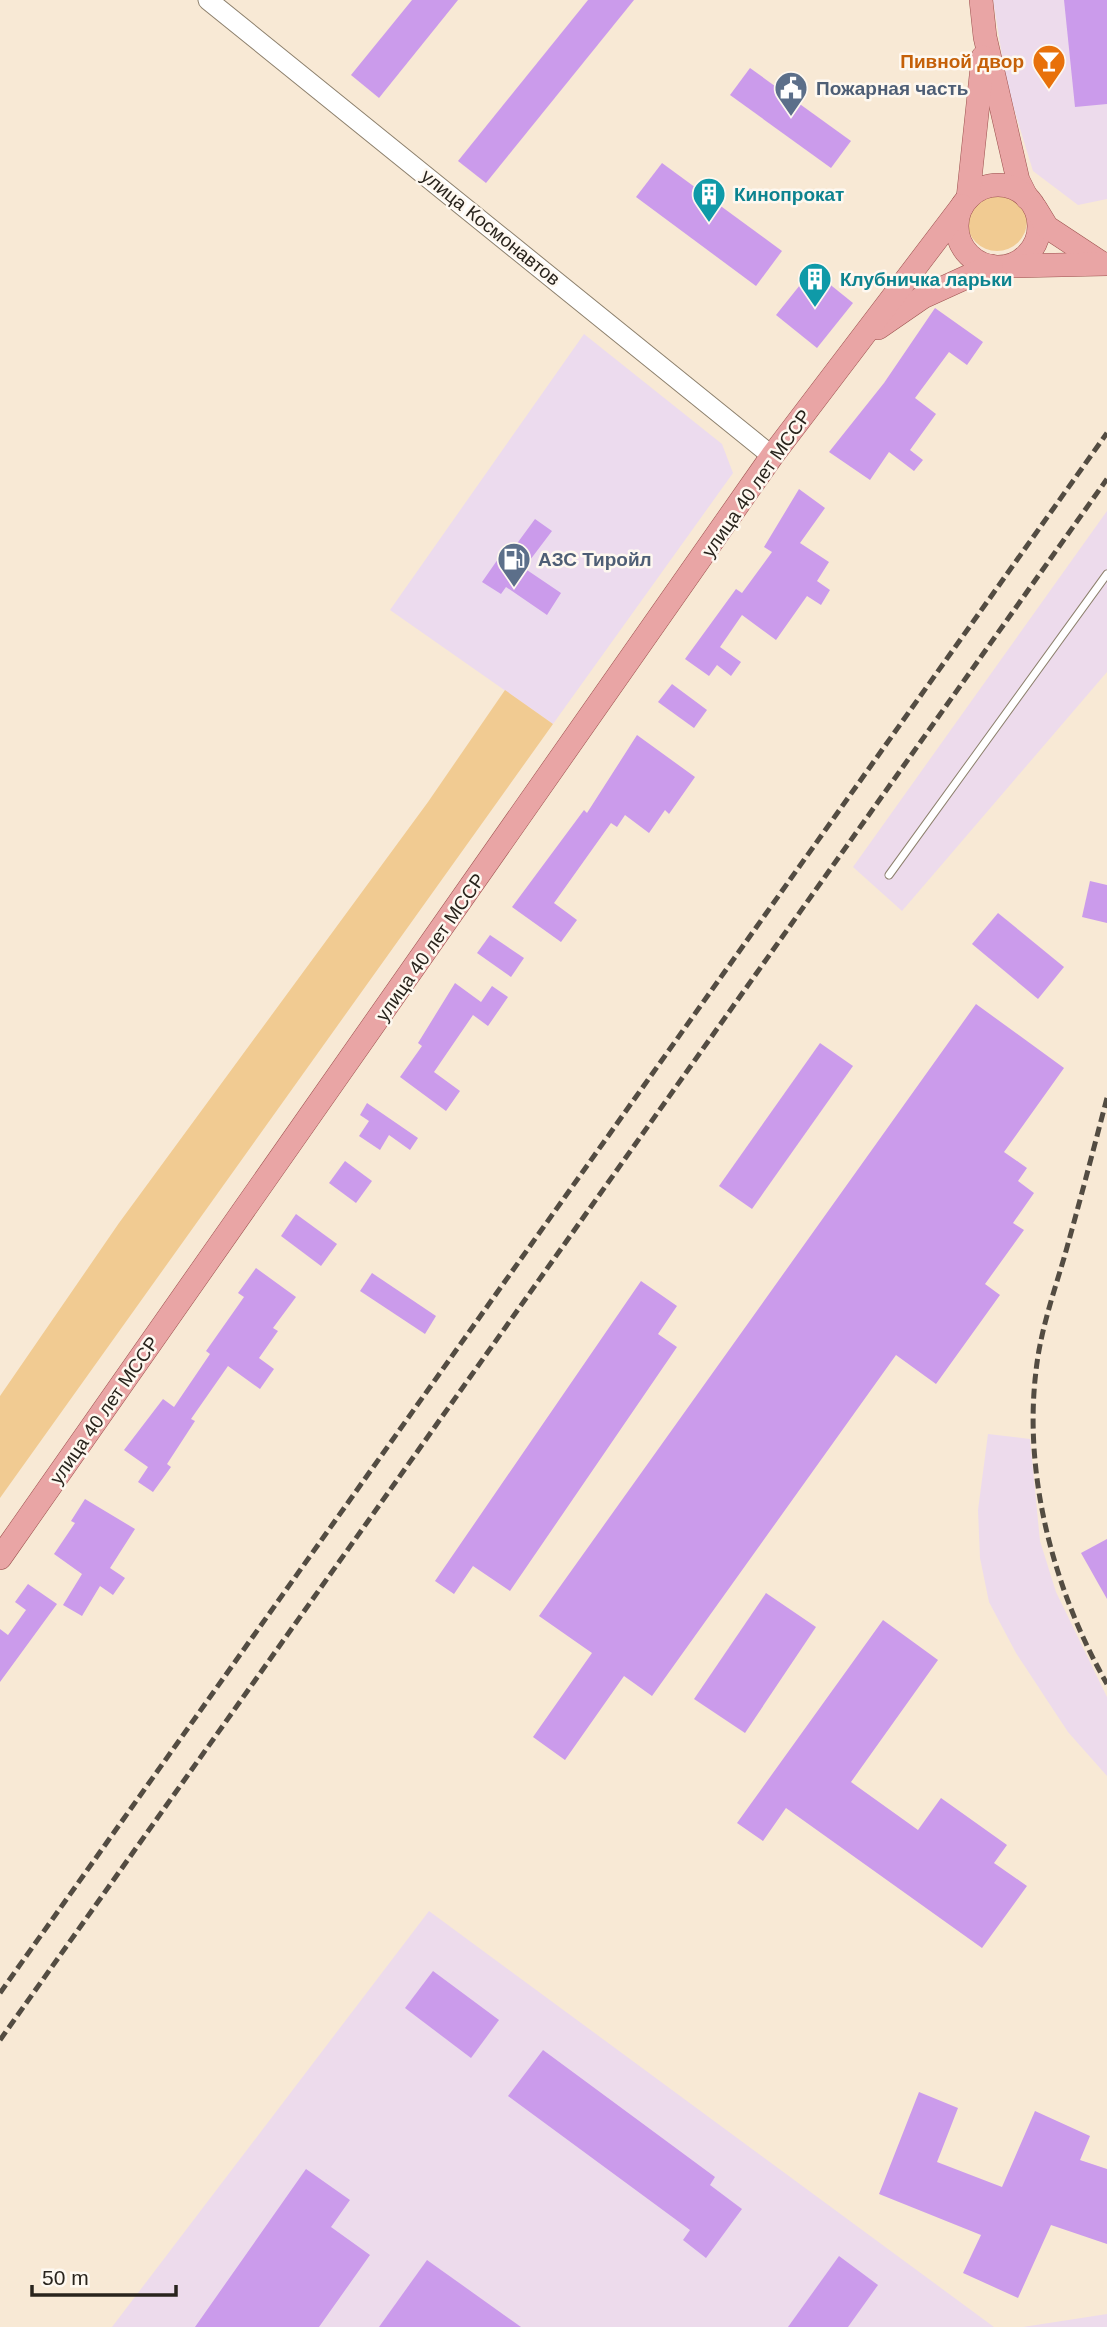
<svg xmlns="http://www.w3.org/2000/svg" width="1107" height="2327" font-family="Helvetica,sans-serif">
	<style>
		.commercial { fill: #ecdbee }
		.industrial { fill: #eddbec }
		.green { fill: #f1cb92 }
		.building { fill: #cb9beb }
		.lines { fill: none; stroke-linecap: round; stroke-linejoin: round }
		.service-casing { stroke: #8d806d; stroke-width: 9 }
		.tertiary-casing { stroke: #8d806d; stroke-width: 21 }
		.primary-casing { stroke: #9c514e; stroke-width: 24 }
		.service { stroke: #fff; stroke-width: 7 }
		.tertiary { stroke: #fff; stroke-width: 19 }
		.primary { stroke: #e9a5a5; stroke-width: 23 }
		.rail { stroke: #534c42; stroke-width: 5; stroke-dasharray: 10 5; stroke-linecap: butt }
		.labels { text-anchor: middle; stroke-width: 5; stroke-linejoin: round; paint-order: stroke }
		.food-label { font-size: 19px; font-weight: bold; fill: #c56008; stroke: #fef8f0; text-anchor: end }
		.service-label { font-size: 19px; font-weight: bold; fill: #4e5e75; stroke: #fef8f0; text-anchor: start }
		.culture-label { font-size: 19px; font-weight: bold; fill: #0d838f; stroke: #fef8f0; text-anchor: start }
		.street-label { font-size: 19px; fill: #29241d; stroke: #fef8f0 }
	</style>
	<rect width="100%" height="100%" fill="#f8e9d5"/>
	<path class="commercial" d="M584 334 722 444 733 473 553 724 390 610Z"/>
	<g class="industrial">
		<path d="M993 0H1107V199L1078 205 1033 171 1007 86Z"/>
		<path d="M1107 511V672L902 911 853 867Z"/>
		<path d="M988 1434 1030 1439 1040 1541 1056 1592 1107 1697V1776L1068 1732 1016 1653 989 1602 980 1558 978 1510Z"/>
		<path d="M429 1911 994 2327H112Z"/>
		<path d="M1107 2314V2327H1023Z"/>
	</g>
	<g class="green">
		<circle cx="997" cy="221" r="30"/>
		<path d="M505 690 553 724 0 1498V1396L119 1223 428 802Z"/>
	</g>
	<g class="building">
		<path d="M412 0H458L379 98 351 75Z"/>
		<path d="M588 0H634L486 183 458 161Z"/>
		<path d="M1064 0H1107V104L1075 107Z"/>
		<path d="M750 68 851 141 831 168 730 95Z"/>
		<path d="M662 163 782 251 756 286 636 197Z"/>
		<path d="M812 270 853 303 817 348 776 315Z"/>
		<path d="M935 308 983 342 967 365 949 352 915 398 936 414 910 450 923 460 914 471 889 452 870 480 829 452 884 383Z"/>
		<path d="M799 489 825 508 800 543 829 562 817 581 830 590 821 605 807 596 776 640 742 615 720 647 741 662 731 676 717 665 709 676 685 659 736 589 742 593 772 552 764 547Z"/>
		<path d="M535 519 552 531 524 568 561 593 547 615 506 587 501 594 482 582 505 549 510 553Z"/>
		<path d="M672 684 707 710 694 728 658 702Z"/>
		<path d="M637 735 695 777 669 814 665 810 649 833 625 815 617 827 611 823 554 903 577 920 561 942 512 907 584 810 587 813Z"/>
		<path d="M1090 881 1107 885V923L1082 917Z"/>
		<path d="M998 913 1064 967 1038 999 972 944Z"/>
		<path d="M490 935 524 958 511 977 477 953Z"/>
		<path d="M455 983 481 1002 492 986 508 997 488 1026 473 1015 434 1072 460 1091 446 1111 400 1077 422 1046 418 1043Z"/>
		<path d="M976 1004 1064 1068 1004 1152 1027 1168 1018 1181 1034 1193 1013 1223 1024 1230 985 1284 1000 1295 936 1384 896 1355 652 1696 624 1676 565 1760 533 1737 592 1653 539 1616Z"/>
		<path d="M820 1043 853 1066 752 1209 719 1186Z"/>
		<path d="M367 1103 418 1138 410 1150 389 1135 380 1150 359 1136 369 1121 360 1115Z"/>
		<path d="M345 1161 372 1181 356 1203 329 1183Z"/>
		<path d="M296 1214 337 1244 321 1266 281 1236Z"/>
		<path d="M256 1268 296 1297 273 1328 278 1331 259 1358 274 1369 260 1389 228 1366 191 1419 195 1421 167 1464 171 1467 153 1492 138 1482 148 1467 124 1450 163 1399 174 1407 210 1354 206 1351 244 1297 238 1293Z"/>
		<path d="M372 1273 436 1316 425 1334 360 1291Z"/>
		<path d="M641 1281 677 1306 658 1334 677 1347 510 1591 473 1566 454 1594 435 1581Z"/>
		<path d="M85 1499 135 1529 110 1568 125 1578 113 1595 100 1586 82 1616 63 1605 82 1574 54 1554 75 1523 71 1521Z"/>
		<path d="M1107 1539V1599L1081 1553Z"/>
		<path d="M28 1584 57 1604 0 1682V1629L8 1635 26 1610 15 1602Z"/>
		<path d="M766 1593 816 1627 745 1733 694 1699Z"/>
		<path d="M883 1620 938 1660 851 1782 918 1830 941 1798 1007 1845 994 1863 1027 1886 982 1948 786 1808 763 1841 737 1823Z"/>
		<path d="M433 1971 499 2020 471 2058 405 2008Z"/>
		<path d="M543 2050 715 2177 710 2185 742 2209 706 2258 683 2240 690 2230 508 2096Z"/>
		<path d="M919 2092 958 2108 937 2162 1002 2187 1035 2111 1090 2136 1080 2160 1107 2169V2244L1051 2225 1018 2298 963 2273 981 2235 879 2194Z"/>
		<path d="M306 2169 350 2200 331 2227 370 2255 319 2327H195Z"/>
		<path d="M839 2256 878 2285 848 2327H788Z"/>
		<path d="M427 2260 521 2327H379Z"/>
	</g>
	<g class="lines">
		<defs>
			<path id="service" d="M889 875 1107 574"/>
			<path id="tertiary" d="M208 0 772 456"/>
			<g id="primary">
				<path d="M981 0 985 37 1018 180 1027 198"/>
				<circle cx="998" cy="226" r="41"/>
				<path d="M968 198 983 57"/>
				<path d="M1036 209 1047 227 1100 262"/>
				<path d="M1010 266 1107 264"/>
				<path d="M878 328 923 297 991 266"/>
				<path d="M0 1558 772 456 962 206"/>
			</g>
		</defs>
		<use href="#service" class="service-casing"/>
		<use href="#tertiary" class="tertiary-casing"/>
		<use href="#primary" class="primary-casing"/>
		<use href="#service" class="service"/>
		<use href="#tertiary" class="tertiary"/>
		<use href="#primary" class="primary"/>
		<g class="rail">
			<path d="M1107 1098C1093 1151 1079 1205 1064 1258 1053 1295 1040 1333 1036 1371 1023 1477 1055 1593 1107 1684"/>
			<path d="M0 1993 1107 433"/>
			<path d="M0 2040 1107 479"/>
		</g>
	</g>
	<defs>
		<symbol id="bar-pin" viewBox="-11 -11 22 30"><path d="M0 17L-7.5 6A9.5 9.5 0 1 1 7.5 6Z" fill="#e8710a" stroke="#fef8f0"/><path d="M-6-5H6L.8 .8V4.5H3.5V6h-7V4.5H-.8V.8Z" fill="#fff"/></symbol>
		<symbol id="civic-pin" viewBox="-11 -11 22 30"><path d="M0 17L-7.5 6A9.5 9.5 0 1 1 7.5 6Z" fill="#5c6f8a" stroke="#fef8f0"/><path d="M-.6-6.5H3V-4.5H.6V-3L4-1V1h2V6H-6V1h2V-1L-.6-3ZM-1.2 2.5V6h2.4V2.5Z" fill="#fff"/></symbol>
		<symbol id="building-pin" viewBox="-11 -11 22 30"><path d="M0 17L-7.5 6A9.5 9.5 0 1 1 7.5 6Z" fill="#0f9aa8" stroke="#fef8f0"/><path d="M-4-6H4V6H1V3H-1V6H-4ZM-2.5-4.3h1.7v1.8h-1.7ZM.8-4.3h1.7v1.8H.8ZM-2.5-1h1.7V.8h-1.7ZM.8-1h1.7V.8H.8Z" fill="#fff"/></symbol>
		<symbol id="fuel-pin" viewBox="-11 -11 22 30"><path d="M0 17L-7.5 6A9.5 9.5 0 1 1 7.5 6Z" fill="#5c6f8a" stroke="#fef8f0"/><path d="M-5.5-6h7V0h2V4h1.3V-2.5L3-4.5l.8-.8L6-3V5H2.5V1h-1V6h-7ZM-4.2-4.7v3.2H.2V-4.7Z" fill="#fff"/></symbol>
	</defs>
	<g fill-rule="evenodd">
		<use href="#bar-pin" x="1030" y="42" width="38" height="52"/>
		<use href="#civic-pin" x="772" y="69" width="38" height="52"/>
		<use href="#building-pin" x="690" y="175" width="38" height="52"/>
		<use href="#building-pin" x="796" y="260" width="38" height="52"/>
		<use href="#fuel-pin" x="495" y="540" width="38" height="52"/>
	</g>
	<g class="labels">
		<g class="food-label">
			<text x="1024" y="68">Пивной двор</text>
		</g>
		<g class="service-label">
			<text x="816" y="95">Пожарная часть</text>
			<text x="538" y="566">АЗС Тиройл</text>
		</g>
		<g class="culture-label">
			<text x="734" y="201">Кинопрокат</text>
			<text x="840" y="286">Клубничка ларьки</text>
		</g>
		<g class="street-label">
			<text transform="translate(491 227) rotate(39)" y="7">улица Космонавтов</text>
			<text transform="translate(756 483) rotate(-55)" y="7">улица 40 лет МССР</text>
			<text transform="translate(430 947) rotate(-55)" y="7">улица 40 лет МССР</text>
			<text transform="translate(104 1410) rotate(-55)" y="7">улица 40 лет МССР</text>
		</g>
	</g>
	<path d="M32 2285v10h144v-10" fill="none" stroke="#29241d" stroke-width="3.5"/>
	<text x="42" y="2285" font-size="21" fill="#29241d" stroke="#fef8f0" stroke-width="5" paint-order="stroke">50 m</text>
</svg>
